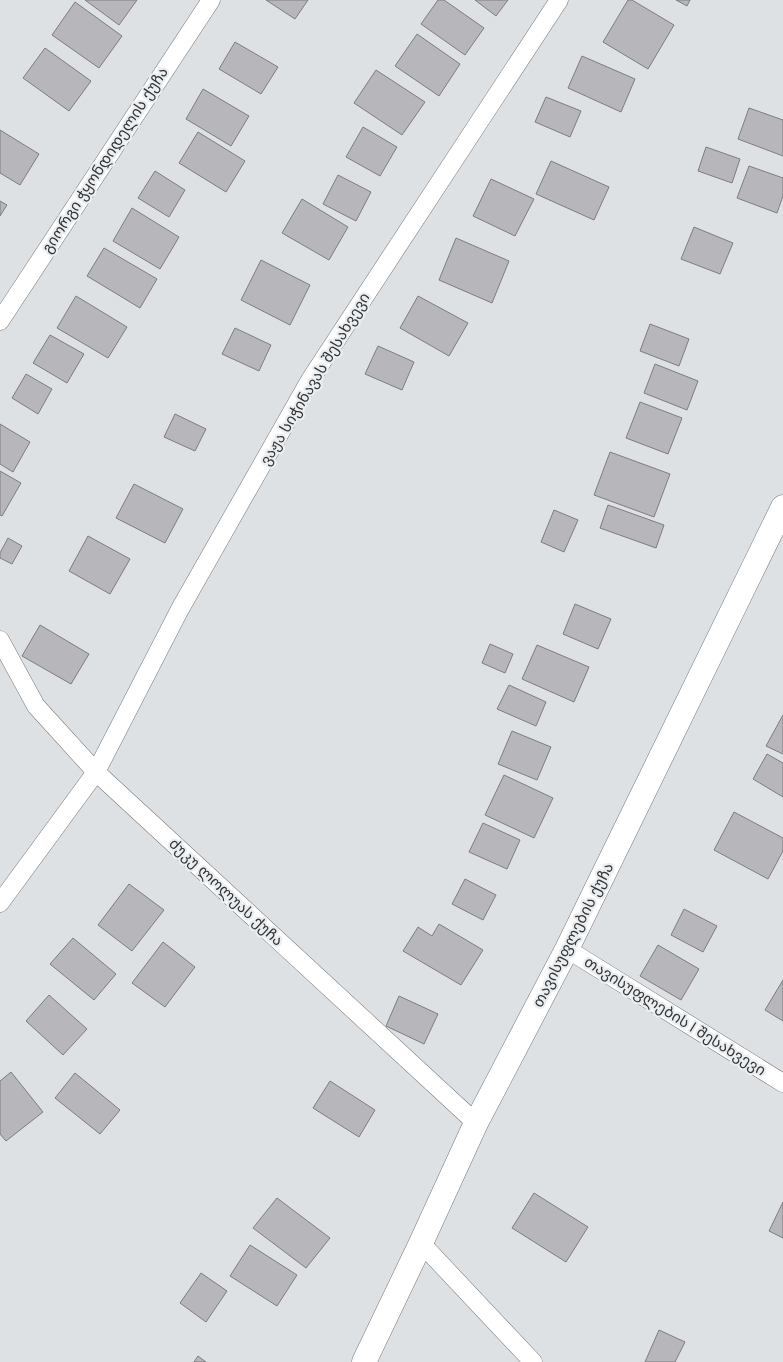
<svg xmlns="http://www.w3.org/2000/svg" width="783" height="1362" font-family="'DM Sans','Noto Sans Georgian',sans-serif">
	<style>
		.building { fill: #b7b7bb; stroke: #7d7d81 }
		.lines { fill: none; stroke-linecap: round; stroke-linejoin: round }
		.minor-casing { stroke: #76797c; stroke-width: 19 }
		.secondary-casing { stroke: #76797c; stroke-width: 25 }
		.minor { stroke: #fff; stroke-width: 18 }
		.secondary { stroke: #fff; stroke-width: 24 }
		.labels { text-anchor: middle; stroke-width: 4.5; stroke-linejoin: round; paint-order: stroke }
		.street-label { font-size: 15px; fill: #313334; stroke: #ebeef1 }
	</style>
	<rect width="100%" height="100%" fill="#dee1e4"/>
	<g class="building">
		<path d="M85 0H137L119 25Z"/>
		<path d="M266 0H308L295 19Z"/>
		<path d="M438 0H444L484 28 465 55 421 24Z"/>
		<path d="M475 0H508L496 16Z"/>
		<path d="M628 0H632L674 25 648 69 603 42Z"/>
		<path d="M676 0H690L687 6Z"/>
		<path d="M75 2 122 36 99 68 52 35Z"/>
		<path d="M417 34 460 64 439 96 395 66Z"/>
		<path d="M235 42 278 67 261 94 219 69Z"/>
		<path d="M45 48 91 81 69 111 23 78Z"/>
		<path d="M582 56 635 79 621 112 568 88Z"/>
		<path d="M376 70 425 102 402 135 354 103Z"/>
		<path d="M203 89 249 116 231 146 186 119Z"/>
		<path d="M546 97 581 111 570 137 535 122Z"/>
		<path d="M749 108 783 120V156L738 139Z"/>
		<path d="M363 127 397 147 380 176 346 157Z"/>
		<path d="M0 130 39 154 20 185 0 173Z"/>
		<path d="M198 132 245 161 226 192 179 163Z"/>
		<path d="M706 147 740 159 732 183 698 171Z"/>
		<path d="M551 161 609 187 594 220 536 194Z"/>
		<path d="M749 166 783 178V196L777 213 737 198Z"/>
		<path d="M155 171 185 190 169 217 138 198Z"/>
		<path d="M338 175 371 192 356 221 323 204Z"/>
		<path d="M491 179 534 199 515 236 473 216Z"/>
		<path d="M302 199 348 227 329 260 282 233Z"/>
		<path d="M0 201 7 205 0 216Z"/>
		<path d="M132 208 179 237 160 269 113 241Z"/>
		<path d="M694 227 733 243 720 274 681 259Z"/>
		<path d="M456 238 509 261 492 303 439 280Z"/>
		<path d="M104 248 157 279 140 308 87 276Z"/>
		<path d="M261 260 310 285 290 325 241 300Z"/>
		<path d="M76 296 127 327 108 358 57 328Z"/>
		<path d="M418 296 468 323 449 356 400 328Z"/>
		<path d="M650 324 689 339 679 366 640 351Z"/>
		<path d="M235 328 271 345 259 371 222 354Z"/>
		<path d="M50 335 84 354 67 383 33 363Z"/>
		<path d="M378 346 414 362 402 390 365 374Z"/>
		<path d="M655 364 698 381 687 410 644 393Z"/>
		<path d="M26 374 52 389 38 414 12 398Z"/>
		<path d="M640 402 682 418 668 454 626 438Z"/>
		<path d="M175 414 206 429 195 451 164 437Z"/>
		<path d="M0 424 30 442 13 472 0 464Z"/>
		<path d="M610 452 670 474 654 517 594 495Z"/>
		<path d="M0 471 21 483 2 516 0 515Z"/>
		<path d="M134 484 183 509 165 543 116 518Z"/>
		<path d="M608 505 664 525 656 548 600 528Z"/>
		<path d="M554 510 578 520 564 552 541 542Z"/>
		<path d="M88 536 130 559 110 594 69 571Z"/>
		<path d="M8 538 22 546 12 564 0 558V553Z"/>
		<path d="M575 604 611 619 598 649 563 634Z"/>
		<path d="M40 625 89 654 71 684 22 656Z"/>
		<path d="M490 644 513 654 505 673 482 663Z"/>
		<path d="M537 645 589 667 574 702 522 679Z"/>
		<path d="M509 685 546 702 536 726 497 709Z"/>
		<path d="M783 715V754L766 746Z"/>
		<path d="M512 731 551 747 537 780 498 764Z"/>
		<path d="M767 754 783 763V797L753 779Z"/>
		<path d="M504 775 553 798 534 838 485 815Z"/>
		<path d="M734 812 783 838V851L768 879 714 850Z"/>
		<path d="M483 823 520 840 507 869 469 852Z"/>
		<path d="M465 879 496 895 483 920 452 904Z"/>
		<path d="M129 884 164 910 132 951 98 925Z"/>
		<path d="M684 909 717 926 703 952 671 935Z"/>
		<path d="M439 924 483 950 461 985 403 951 418 927 432 936Z"/>
		<path d="M73 938 116 974 94 1000 50 964Z"/>
		<path d="M163 942 195 967 165 1007 132 983Z"/>
		<path d="M658 945 699 969 681 1000 640 976Z"/>
		<path d="M783 980V1021L765 1010Z"/>
		<path d="M49 995 87 1029 63 1055 26 1021Z"/>
		<path d="M399 996 438 1014 424 1044 386 1026Z"/>
		<path d="M11 1072 43 1112 6 1141 0 1134V1081Z"/>
		<path d="M75 1073 120 1110 100 1134 55 1098Z"/>
		<path d="M330 1081 375 1110 359 1137 313 1108Z"/>
		<path d="M534 1193 588 1227 566 1262 512 1228Z"/>
		<path d="M277 1198 330 1238 306 1268 253 1228Z"/>
		<path d="M783 1202V1238L769 1231Z"/>
		<path d="M250 1245 297 1275 277 1306 230 1276Z"/>
		<path d="M201 1273 227 1291 206 1322 180 1303Z"/>
		<path d="M659 1330 685 1342 675 1362H645Z"/>
		<path d="M198 1356 206 1362H194Z"/>
	</g>
	<g class="lines">
		<defs>
			<g id="minor">
				<path d="M0 321 211 0"/>
				<path d="M0 640 36 706 96 772 476 1123"/>
				<path d="M0 903 96 772 180 609 310 380 559 0"/>
				<path d="M567 949 783 1083"/>
				<path d="M421 1243 533 1362"/>
			</g>
			<path id="secondary" d="M364 1362 421 1243 476 1123 567 949 783 507"/>
		</defs>
		<use href="#minor" class="minor-casing"/>
		<use href="#secondary" class="secondary-casing"/>
		<use href="#minor" class="minor"/>
		<use href="#secondary" class="secondary"/>
	</g>
	<g class="labels">
		<g class="street-label">
			<text transform="translate(105 160) rotate(-57)" y="5">გიორგი ჭყონდიდელის ქუჩა</text>
			<text transform="translate(315 379) rotate(-59)" y="5">ვაჟა სიჭინავას შესახვევი</text>
			<text transform="translate(226 892) rotate(43)" y="5">ძუკუ ლოლუას ქუჩა</text>
			<text transform="translate(573 935) rotate(-63)" y="5">თავისუფლების ქუჩა</text>
			<text transform="translate(675 1016) rotate(32)" y="5">თავისუფლების I შესახვევი</text>
		</g>
	</g>
</svg>
